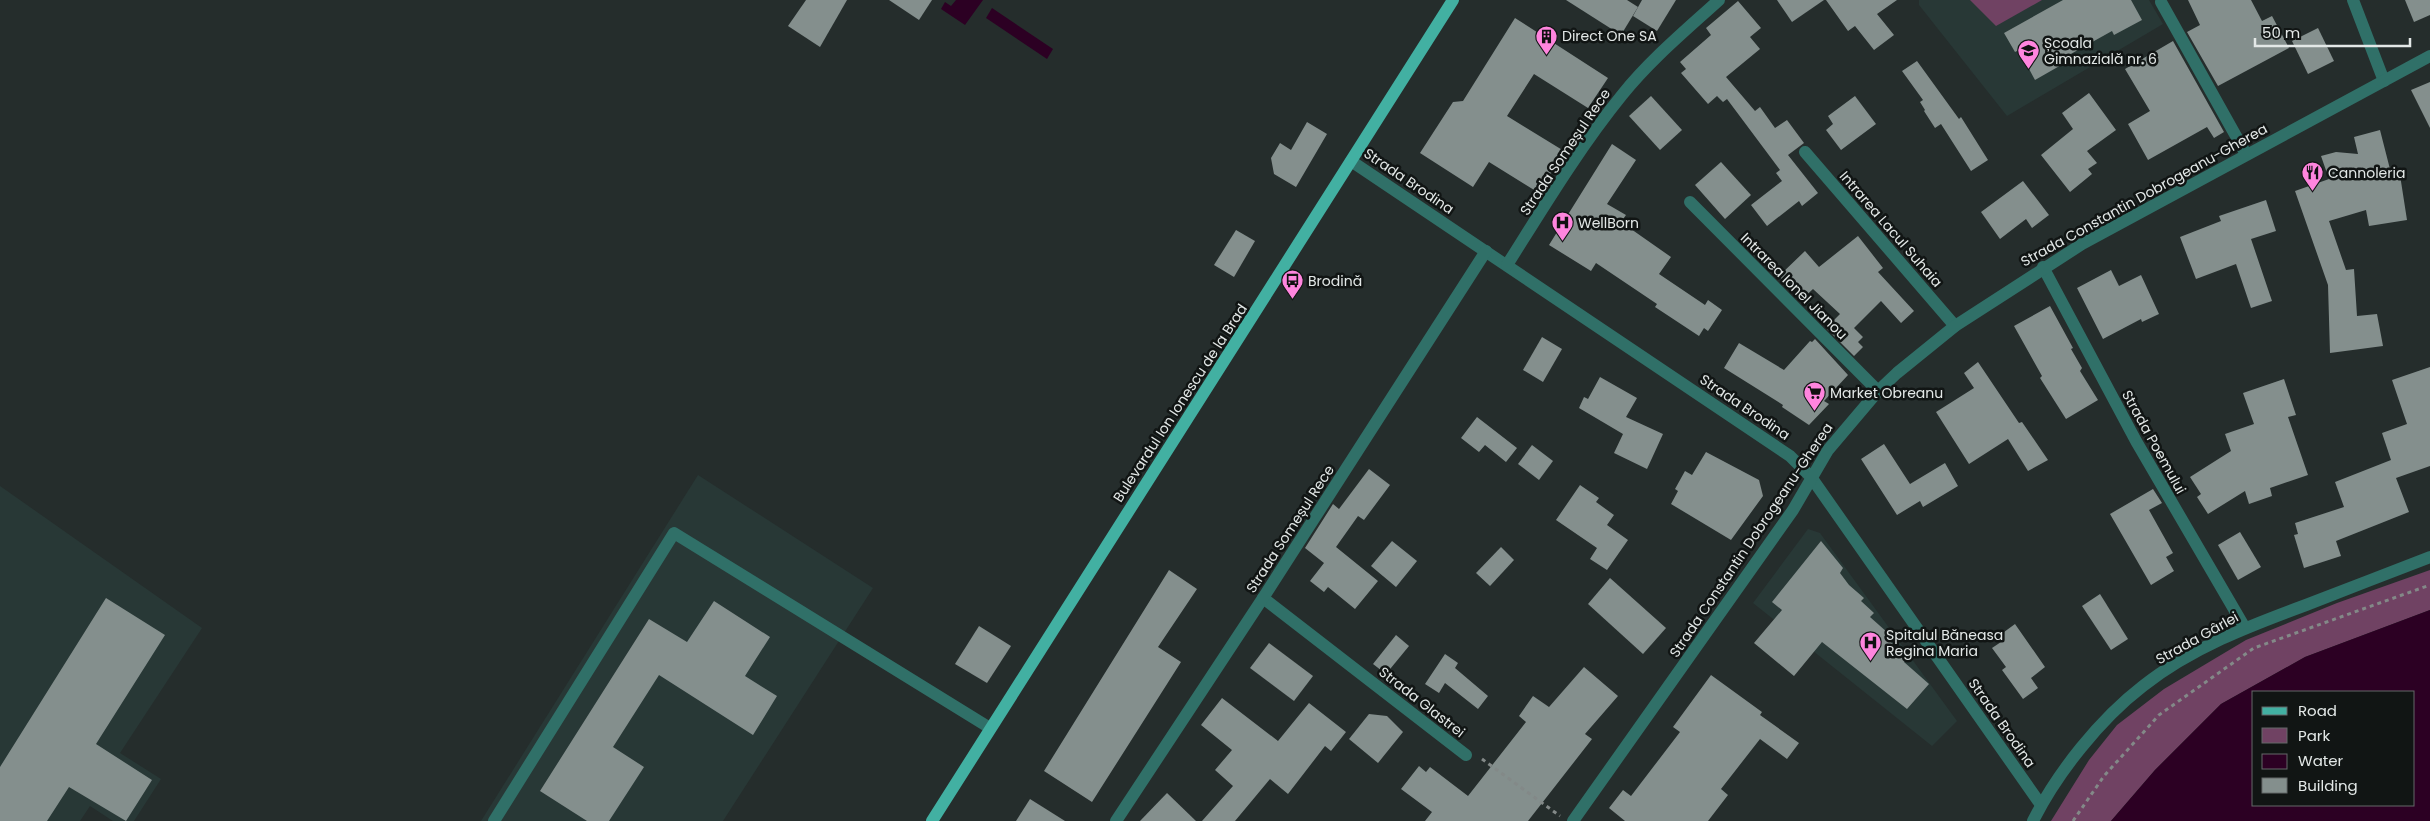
<svg xmlns="http://www.w3.org/2000/svg" width="2430" height="821" font-family="Poppins,sans-serif">
	<style>
		.built { fill: #283836 }
		.green { fill: #704263 }
		.water { fill: #2c0023; fill-rule: evenodd }
		.building { fill: #848f8d }
		.lines { fill: none; stroke-linecap: round; stroke-linejoin: round }
		.path { stroke: #838988; stroke-width: 3; stroke-dasharray: 4 4; stroke-linecap: butt }
		.minor { stroke: #307068; stroke-width: 12 }
		.major { stroke: #42b0a2; stroke-width: 12 }
		.labels { text-anchor: middle; stroke-width: 5; stroke-linejoin: round; paint-order: stroke }
		.poi-label { font-size: 14px; fill: #e3e8e7; stroke: #111514; text-anchor: start }
		.street-label { font-size: 14px; fill: #e3e8e7; stroke: #111514 }
	</style>
	<rect width="100%" height="100%" fill="#252d2c"/>
	<g class="built">
		<path d="M1919 0H2149L2163 24 2007 116 1919 5Z"/>
		<path d="M698 475 873 588 723 821H481Z"/>
		<path d="M0 486 202 628 120 753 161 779 134 821H113L90 806 80 821H0Z"/>
		<path d="M1808 529 1820 533 1957 721 1932 746 1753 603Z"/>
	</g>
	<g class="green">
		<path d="M1970 0H2042L1996 26Z"/>
		<path d="M2430 570V610L2305 657 2221 704 2155 770 2111 821H2051L2089 760 2117 725 2164 689 2246 640 2337 603Z"/>
	</g>
	<g class="water">
		<path d="M956 0H983L965 25 941 9 945 2 951 6Z"/>
		<path d="M992 8 1053 49 1047 59 986 18Z"/>
		<path d="M2430 610V821H2111L2155 770 2221 704 2305 657ZM2254 692H2414V805H2254Z"/>
	</g>
	<g class="building">
		<path d="M806 0H847L820 47 788 26Z"/>
		<path d="M889 0H932L919 20Z"/>
		<path d="M1566 0H1627L1638 7 1621 35Z"/>
		<path d="M1642 0H1676L1657 31 1633 16Z"/>
		<path d="M1777 0H1824L1792 22Z"/>
		<path d="M1826 0H1897L1877 14 1894 35 1874 50 1855 26 1848 31Z"/>
		<path d="M2063 0H2131L2142 20 2114 35 2112 31 2060 60 2063 64 2035 80 2019 50 2015 52 2004 33Z"/>
		<path d="M2188 0H2251L2262 21 2272 16 2289 48 2218 86 2187 32 2200 25Z"/>
		<path d="M2405 0H2430V15L2414 22Z"/>
		<path d="M1738 1 1761 28 1750 37 1760 49 1726 77 1755 111 1760 107 1775 128 1787 120 1804 143 1788 155 1818 193 1802 206 1799 201 1767 226 1751 205 1782 181 1776 173 1780 170 1727 99 1723 102 1717 96 1708 104 1681 73 1686 69 1680 62 1711 35 1706 28Z"/>
		<path d="M1515 18 1608 78 1588 108 1534 74 1507 116 1564 151 1539 193 1489 162 1473 187 1420 153 1453 102 1463 101Z"/>
		<path d="M2318 28 2334 61 2308 74 2292 41Z"/>
		<path d="M2173 41 2224 132 2214 138 2207 127 2148 160 2128 124 2150 111 2125 69Z"/>
		<path d="M1917 61 1959 119 1961 117 1988 160 1971 171 1941 124 1935 128 1924 111 1925 110 1920 102 1923 100 1902 71Z"/>
		<path d="M2430 82V128L2411 90Z"/>
		<path d="M2089 93 2116 130 2087 151 2097 163 2088 169 2092 174 2070 192 2041 155 2073 129 2062 113Z"/>
		<path d="M1651 96 1682 130 1660 150 1629 116Z"/>
		<path d="M1855 96 1876 124 1841 150 1826 130 1833 124 1828 116Z"/>
		<path d="M1307 122 1327 134 1296 187 1274 174 1271 158 1280 143 1291 150Z"/>
		<path d="M2380 130 2392 177 2400 175 2407 220 2369 226 2366 210 2329 221 2346 270 2354 269 2357 316 2377 314 2383 346 2330 353 2328 285 2295 191 2329 179 2321 156 2336 152 2358 154 2354 137Z"/>
		<path d="M1612 144 1636 160 1607 204 1626 215 1621 222 1671 257 1659 274 1705 305 1708 300 1722 310 1708 331 1704 328 1699 336 1655 307 1657 304 1596 263 1591 271 1549 245Z"/>
		<path d="M1721 162 1751 195 1725 219 1695 185Z"/>
		<path d="M2023 181 2049 215 2032 228 2026 219 2000 239 1981 212Z"/>
		<path d="M2266 200 2276 231 2251 239 2272 301 2251 308 2236 264 2196 279 2180 237 2221 221 2219 216Z"/>
		<path d="M1236 230 1255 241 1234 277 1214 265Z"/>
		<path d="M1858 236 1883 268 1878 272 1914 311 1901 323 1881 301 1854 328 1863 337 1858 342 1863 347 1854 356 1826 328 1840 314 1813 289 1801 300 1779 276 1805 251 1819 267Z"/>
		<path d="M2111 270 2119 286 2141 275 2159 314 2142 322 2141 319 2103 339 2077 288Z"/>
		<path d="M2050 306 2073 348 2071 349 2082 368 2080 371 2098 400 2066 419 2040 378 2042 376 2014 326Z"/>
		<path d="M1542 337 1562 349 1543 382 1523 370Z"/>
		<path d="M1815 339 1848 375 1824 401 1829 404 1809 425 1782 407 1783 405 1724 368 1739 343 1784 370 1810 341 1812 342Z"/>
		<path d="M1978 362 2019 423 2022 422 2048 460 2028 471 2008 439 1969 464 1936 412 1974 388 1964 373Z"/>
		<path d="M2430 367V466L2396 478 2409 512 2336 541 2341 556 2304 568 2294 535 2298 534 2295 523 2344 507 2335 482 2391 460 2382 433 2407 424 2392 380Z"/>
		<path d="M1600 377 1637 398 1626 417 1663 434 1647 469 1614 453 1623 434 1579 408 1584 397 1588 399Z"/>
		<path d="M2284 379 2296 415 2288 417 2308 475 2270 488 2272 496 2249 504 2245 491 2208 514 2197 497 2201 494 2190 477 2231 451 2225 434 2254 424 2243 393Z"/>
		<path d="M1477 417 1517 448 1506 462 1485 445 1479 452 1461 438Z"/>
		<path d="M1884 444 1910 484 1945 463 1958 486 1923 507 1920 501 1897 515 1861 459Z"/>
		<path d="M1532 445 1553 461 1539 480 1518 464Z"/>
		<path d="M1706 452 1759 480 1763 496 1731 540 1671 504 1678 491 1675 489 1685 471 1692 475Z"/>
		<path d="M1369 469 1390 485 1364 520 1358 516 1336 547 1378 581 1355 609 1328 587 1324 592 1310 581 1324 563 1305 548 1333 504 1339 509Z"/>
		<path d="M1580 485 1599 498 1596 502 1614 515 1607 525 1628 540 1607 570 1590 559 1597 548 1556 520Z"/>
		<path d="M2153 489 2162 503 2149 510 2173 553 2166 557 2174 571 2151 585 2110 514Z"/>
		<path d="M2240 532 2261 567 2238 580 2218 545Z"/>
		<path d="M1392 541 1417 561 1396 587 1371 566Z"/>
		<path d="M1821 541 1843 568 1840 573 1849 585 1864 598 1861 601 1874 613 1870 617 1888 633 1885 637 1894 645 1893 647 1906 659 1904 662 1929 684 1907 709 1822 642 1794 676 1754 643 1782 610 1772 602Z"/>
		<path d="M1501 547 1514 560 1490 586 1476 573Z"/>
		<path d="M1169 570 1197 589 1158 647 1181 662 1092 802 1044 771Z"/>
		<path d="M1610 578 1666 628 1643 654 1588 604Z"/>
		<path d="M2100 594 2128 639 2111 650 2082 606Z"/>
		<path d="M106 598 165 635 96 744 152 780 126 821 69 787 47 821H0V767Z"/>
		<path d="M714 601 770 637 745 676 777 696 753 735 659 675 613 747 644 767 609 821H587L540 791 649 619 687 642Z"/>
		<path d="M2015 624 2045 667 2031 678 2038 688 2023 699 2002 670 2006 667 1992 648 2004 640 2000 635Z"/>
		<path d="M979 626 1011 646 987 683 955 664Z"/>
		<path d="M1396 635 1409 646 1386 674 1373 664Z"/>
		<path d="M1269 643 1313 676 1294 701 1250 668Z"/>
		<path d="M1445 654 1458 663 1455 668 1488 696 1478 709 1445 683 1439 693 1425 684Z"/>
		<path d="M1584 667 1618 696 1585 734 1592 739 1528 821H1425L1432 812 1401 789 1419 766 1426 772 1430 767 1468 796 1526 722 1519 716 1533 696 1549 707Z"/>
		<path d="M1711 675 1762 712 1760 715 1799 743 1787 759 1760 739 1721 789 1728 795 1708 821H1625L1609 808 1623 790 1631 796 1680 732 1673 727Z"/>
		<path d="M1222 698 1278 741 1309 703 1346 732 1331 751 1325 746 1288 794 1270 779 1235 821H1202L1233 786 1215 770 1232 750 1201 725Z"/>
		<path d="M1369 714 1387 716 1403 732 1378 763 1349 739Z"/>
		<path d="M1167 793 1196 821H1140Z"/>
		<path d="M1030 799 1065 821H1016Z"/>
	</g>
	<g class="lines">
		<g class="path">
			<path d="M1482 759 1560 816"/>
			<path d="M2073 821 2104 776 2159 715 2254 648 2430 585"/>
		</g>
		<g class="minor">
			<path d="M2353 0 2384 81"/>
			<path d="M2161 2 2246 154"/>
			<path d="M1805 152 1955 326"/>
			<path d="M1351 161 1790 456 1811 477 2041 805"/>
			<path d="M1690 202 1878 391"/>
			<path d="M1507 265C1543 208 1579 148 1622 95 1650 60 1686 30 1719 0"/>
			<path d="M2043 267 2136 441 2245 628"/>
			<path d="M1263 598 1466 755"/>
			<path d="M494 821 674 533 990 728"/>
			<path d="M1116 821 1263 598 1486 251"/>
			<path d="M1573 821 1793 510 1828 450 1878 391 1897 373 1955 326 2082 244 2430 56"/>
			<path d="M2033 821C2057 773 2100 719 2143 686 2191 648 2249 626 2306 605 2347 589 2389 573 2430 557"/>
		</g>
		<path class="major" d="M932 821 1453 0"/>
	</g>
	<defs>
		<symbol id="building-pin" viewBox="-11 -11 22 30"><path d="M0 17L-7.5 6A9.5 9.5 0 1 1 7.5 6Z" fill="#ff85de" stroke="#111514"/><path d="M-4-6H4V6H1V3H-1V6H-4ZM-2.5-4.3h1.7v1.8h-1.7ZM.8-4.3h1.7v1.8H.8ZM-2.5-1h1.7V.8h-1.7ZM.8-1h1.7V.8H.8Z" fill="#111"/></symbol>
		<symbol id="school-pin" viewBox="-11 -11 22 30"><path d="M0 17L-7.5 6A9.5 9.5 0 1 1 7.5 6Z" fill="#ff85de" stroke="#111514"/><path d="M0-5L7-2L0 1L-7-2ZM-4 1L0 2.5L4 1V4Q0 6-4 4Z" fill="#111"/></symbol>
		<symbol id="restaurant-pin" viewBox="-11 -11 22 30"><path d="M0 17L-7.5 6A9.5 9.5 0 1 1 7.5 6Z" fill="#ff85de" stroke="#111514"/><path d="M-5-6h1v4h1v-4h1v4h1v-4h1v5L-1.5 .5V6h-2V.5L-5-1ZM5-6V6H3V1.5H1.5Q1.5-4 5-6Z" fill="#111"/></symbol>
		<symbol id="hospital-pin" viewBox="-11 -11 22 30"><path d="M0 17L-7.5 6A9.5 9.5 0 1 1 7.5 6Z" fill="#ff85de" stroke="#111514"/><path d="M-5-5h3v3.5h4V-5h3V5h-3V1.5h-4V5h-3Z" fill="#111"/></symbol>
		<symbol id="bus-pin" viewBox="-11 -11 22 30"><path d="M0 17L-7.5 6A9.5 9.5 0 1 1 7.5 6Z" fill="#ff85de" stroke="#111514"/><path d="M-5-6H5V4H4V6H2V4H-2V6H-4V4H-5ZM-3.5-4V0h7V-4ZM-3.5 1.2v1.5H-2V1.2ZM2 1.2v1.5H3.5V1.2Z" fill="#111"/></symbol>
		<symbol id="supermarket-pin" viewBox="-11 -11 22 30"><path d="M0 17L-7.5 6A9.5 9.5 0 1 1 7.5 6Z" fill="#ff85de" stroke="#111514"/><path d="M-6-5.5h2.5l.6 2H6L4.5 2H-2.5L-4.4-4H-6ZM-1.5 3.2a1.3 1.3 0 1 0 .1 0ZM3 3.2a1.3 1.3 0 1 0 .1 0Z" fill="#111"/></symbol>
	</defs>
	<g fill-rule="evenodd">
		<use href="#building-pin" x="1534" y="24" width="25" height="34"/>
		<use href="#school-pin" x="2016" y="38" width="25" height="34"/>
		<use href="#restaurant-pin" x="2300" y="160" width="25" height="34"/>
		<use href="#hospital-pin" x="1550" y="210" width="25" height="34"/>
		<use href="#bus-pin" x="1280" y="268" width="25" height="34"/>
		<use href="#supermarket-pin" x="1802" y="380" width="25" height="34"/>
		<use href="#hospital-pin" x="1858" y="630" width="25" height="34"/>
	</g>
	<g class="labels">
		<g class="poi-label">
			<text x="1562" y="41">Direct One SA</text>
			<text x="2044" y="48">Școala<tspan x="2044" dy="16">Gimnazială nr. 6</tspan></text>
			<text x="2328" y="178">Cannoleria</text>
			<text x="1578" y="228">WellBorn</text>
			<text x="1308" y="286">Brodină</text>
			<text x="1830" y="398">Market Obreanu</text>
			<text x="1886" y="640">Spitalul Băneasa<tspan x="1886" dy="16">Regina Maria</tspan></text>
		</g>
		<g class="street-label">
			<text transform="translate(1565 152) rotate(-56)" y="5">Strada Someșul Rece</text>
			<text transform="translate(1409 181) rotate(34)" y="5">Strada Brodina</text>
			<text transform="translate(2144 195) rotate(-29)" y="5">Strada Constantin Dobrogeanu-Gherea</text>
			<text transform="translate(1891 229) rotate(49)" y="5">Intrarea Lacul Suhaia</text>
			<text transform="translate(1794 286) rotate(45)" y="5">Intrarea Ionel Jianou</text>
			<text transform="translate(1180 403) rotate(-57)" y="5">Bulevardul Ion Ionescu de la Brad</text>
			<text transform="translate(1745 407) rotate(34)" y="5">Strada Brodina</text>
			<text transform="translate(2154 442) rotate(61)" y="5">Strada Poemului</text>
			<text transform="translate(1290 529) rotate(-57)" y="5">Strada Someșul Rece</text>
			<text transform="translate(1751 540) rotate(-56)" y="5">Strada Constantin Dobrogeanu-Gherea</text>
			<text transform="translate(2197 638) rotate(-29)" y="5">Strada Gârlei</text>
			<text transform="translate(1422 702) rotate(38)" y="5">Strada Glastrei</text>
			<text transform="translate(2002 723) rotate(55)" y="5">Strada Brodina</text>
		</g>
	</g>
	<rect x="2252" y="691" width="162" height="115" fill="#111514" stroke="#656968"/>
	<rect x="2262" y="707" width="25" height="8" fill="#42b0a2" stroke="#656968"/>
	<text x="2298" y="716" font-size="15" fill="#e3e8e7">Road</text>
	<rect x="2262" y="728" width="25" height="15" fill="#704263" stroke="#656968"/>
	<text x="2298" y="741" font-size="15" fill="#e3e8e7">Park</text>
	<rect x="2262" y="754" width="25" height="15" fill="#2c0023" stroke="#656968"/>
	<text x="2298" y="766" font-size="15" fill="#e3e8e7">Water</text>
	<rect x="2262" y="778" width="25" height="15" fill="#848f8d" stroke="#656968"/>
	<text x="2298" y="791" font-size="15" fill="#e3e8e7">Building</text>
	<path d="M2255 38v8h155v-8" fill="none" stroke="#e3e8e7" stroke-width="2.5"/>
	<text x="2262" y="38" font-size="15" fill="#e3e8e7" stroke="#111514" stroke-width="4" paint-order="stroke">50 m</text>
</svg>
